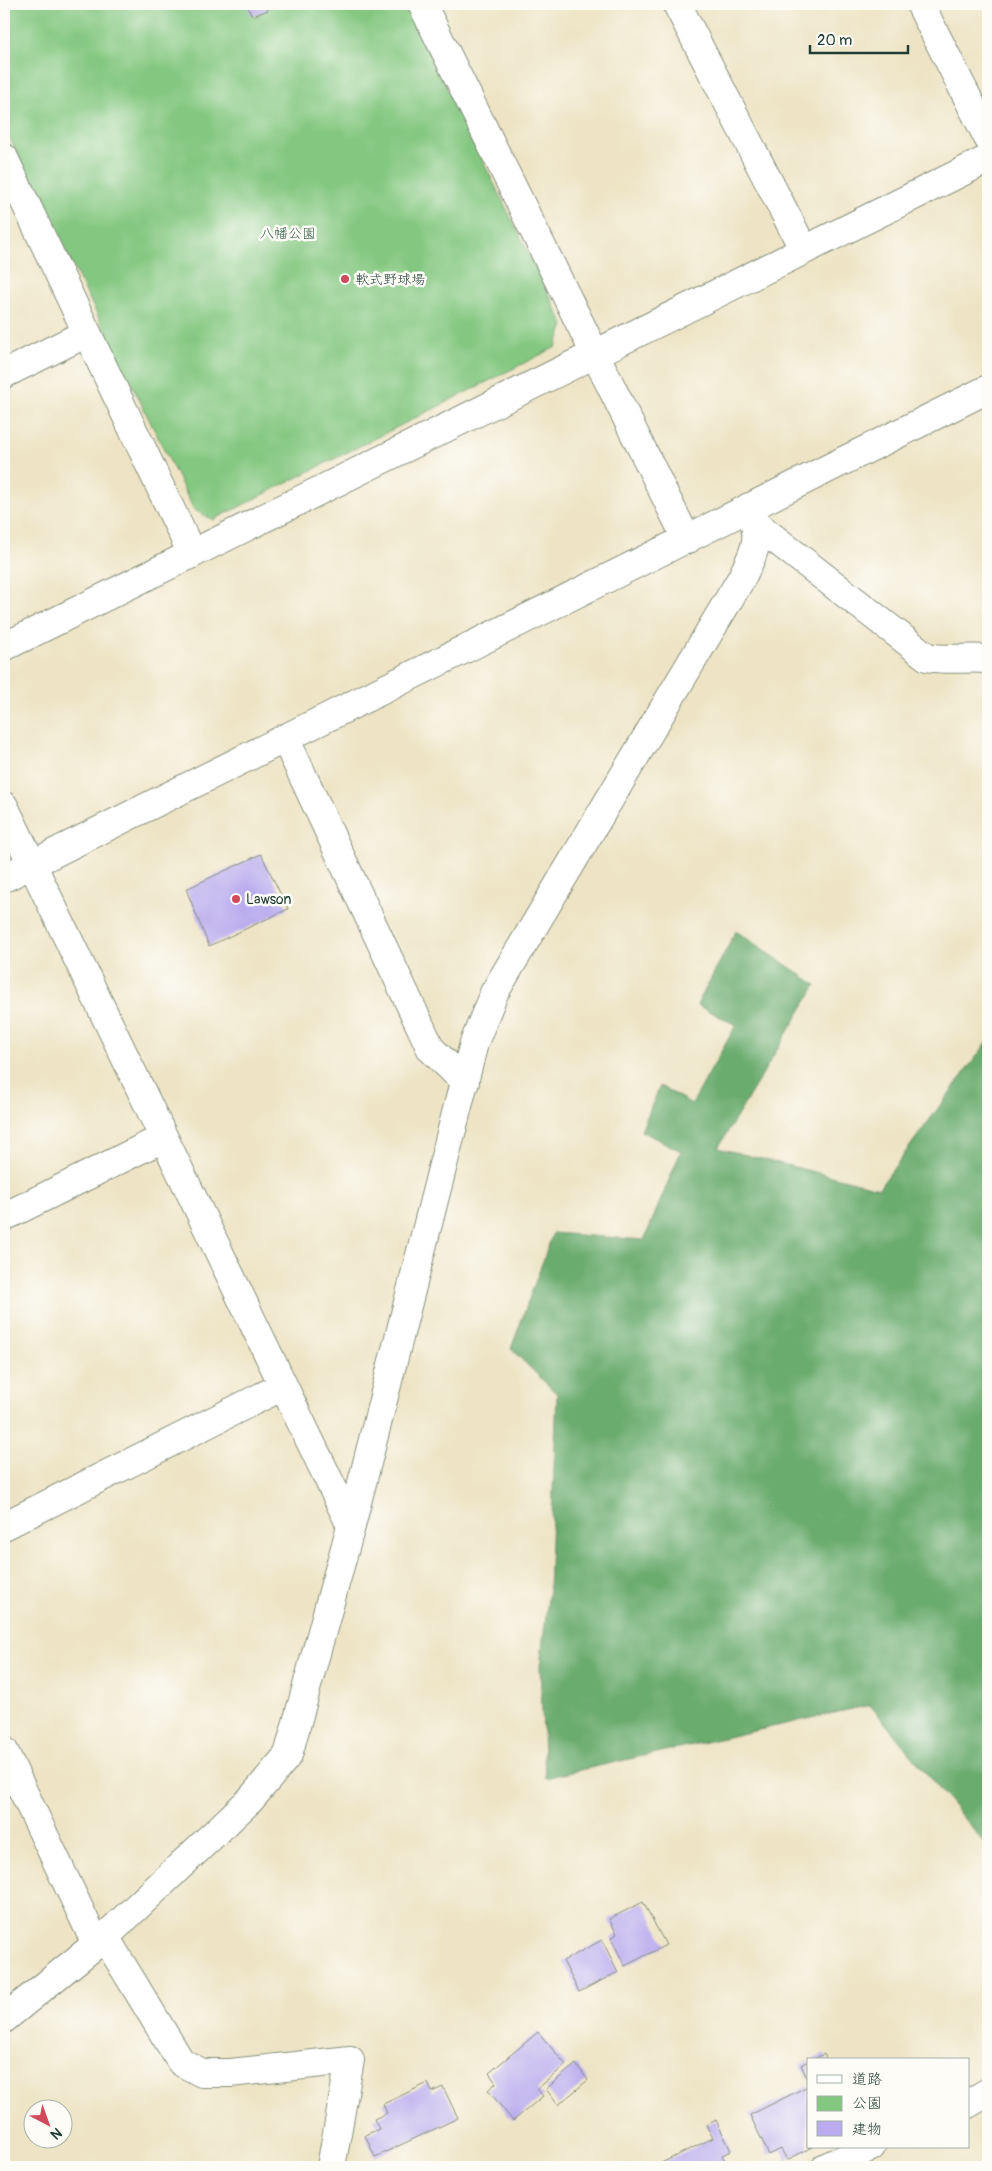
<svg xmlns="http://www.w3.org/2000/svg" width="992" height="2171" font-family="Pangolin,'Klee One',sans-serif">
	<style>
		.green { fill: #83c780; stroke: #51825a }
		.forest { fill: #6aac6e; stroke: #447451 }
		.building { fill: #baacee }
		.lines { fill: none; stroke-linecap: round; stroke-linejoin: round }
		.minor-casing { stroke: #86907c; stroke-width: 30 }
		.minor { stroke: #fff; stroke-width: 28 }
		.poi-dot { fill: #d1495b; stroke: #fdfcf7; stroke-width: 2 }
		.labels { text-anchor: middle; stroke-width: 5; stroke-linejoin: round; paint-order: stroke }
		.park-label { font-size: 14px; fill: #386047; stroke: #fdfcf7 }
		.poi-label { font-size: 14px; fill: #1f3d34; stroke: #fdfcf7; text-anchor: start }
	</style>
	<rect width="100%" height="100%" fill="#fdfcf7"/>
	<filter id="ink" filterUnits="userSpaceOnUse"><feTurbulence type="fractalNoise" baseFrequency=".02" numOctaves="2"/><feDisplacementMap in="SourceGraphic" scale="10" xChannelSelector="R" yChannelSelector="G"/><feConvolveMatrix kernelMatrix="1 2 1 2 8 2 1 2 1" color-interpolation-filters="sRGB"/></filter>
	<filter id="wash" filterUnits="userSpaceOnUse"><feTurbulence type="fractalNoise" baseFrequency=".0096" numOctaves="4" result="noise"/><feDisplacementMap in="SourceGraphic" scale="20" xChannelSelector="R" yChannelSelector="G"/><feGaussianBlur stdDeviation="1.12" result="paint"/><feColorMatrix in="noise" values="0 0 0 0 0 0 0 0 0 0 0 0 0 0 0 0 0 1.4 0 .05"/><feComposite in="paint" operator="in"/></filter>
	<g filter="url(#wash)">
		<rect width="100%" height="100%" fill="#eee4c5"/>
		<path class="green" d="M4 4H405L564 325 556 347 213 520 194 510 4 127Z"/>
		<path class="forest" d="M736 931 816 985 718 1148 879 1188 988 1041V1848L870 1705 545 1778 540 1666 549 1589 557 1394 511 1349 553 1233 644 1240 681 1151 641 1131 660 1086 692 1104 736 1025 697 1005Z"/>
		<g id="blocks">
			<g class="building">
				<path d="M246 4H264L268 10 252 16Z"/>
				<path d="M261 854 288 909 209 946 186 889Z"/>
				<path d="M643 1902 666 1945 625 1966 611 1938 617 1934 609 1919Z"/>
				<path d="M602 1940 618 1972 579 1992 563 1961Z"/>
				<path d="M538 2032 566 2065 537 2089 543 2096 513 2121 488 2090 496 2083 489 2073Z"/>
				<path d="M824 2054 827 2060H812Z"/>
				<path d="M808 2061V2080L801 2065Z"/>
				<path d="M576 2064 588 2080 558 2105 546 2089Z"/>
				<path d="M428 2083 432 2092 443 2087 458 2118 375 2157 365 2135 379 2129 374 2119 387 2113 383 2104Z"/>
				<path d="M808 2086V2147H812L787 2160 781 2149 769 2155 750 2115Z"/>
				<path d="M716 2120 731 2151 722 2155 728 2167H653L713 2138 706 2125Z"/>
			</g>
		</g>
	</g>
	<g filter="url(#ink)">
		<use href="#blocks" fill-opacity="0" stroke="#86907c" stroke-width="1"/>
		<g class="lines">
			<defs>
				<g id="minor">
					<path d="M422 4 687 540"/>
					<path d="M677 4 804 250"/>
					<path d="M920 4 988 138"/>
					<path d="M4 158 192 554"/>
					<path d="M4 374 87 333"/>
					<path d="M757 525 927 657C948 661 968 657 988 659"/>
					<path d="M4 647 988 159"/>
					<path d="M285 738 431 1049 465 1082"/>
					<path d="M4 806 351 1526"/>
					<path d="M4 878 988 389"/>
					<path d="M4 1217 163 1138"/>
					<path d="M4 1526 283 1386"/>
					<path d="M4 1751 96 1944"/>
					<path d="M105 1937 181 2062 202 2073H230L350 2060 331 2167"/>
					<path d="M4 2019 105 1937 251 1799 288 1755 351 1526 474 1043 494 993 741 579C755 550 763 539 749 507"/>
					<path d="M968 2104 988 2092"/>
					<path d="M826 2167 871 2147"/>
				</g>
			</defs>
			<use href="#minor" class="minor-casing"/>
			<use href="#minor" class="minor"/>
		</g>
	</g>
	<g class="poi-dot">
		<circle cx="345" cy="279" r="5"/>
		<circle cx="236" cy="899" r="5"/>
	</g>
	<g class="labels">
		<g class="park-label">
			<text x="288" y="238">八幡公園</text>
		</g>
		<g class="poi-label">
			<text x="355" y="284">軟式野球場</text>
			<text x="246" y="904">Lawson</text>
		</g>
	</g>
	<rect width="992" height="2171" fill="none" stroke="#fdfcf7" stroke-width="20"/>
	<rect x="807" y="2058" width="162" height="90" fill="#fdfcf7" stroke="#a4b0a9"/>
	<rect x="817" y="2075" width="25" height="8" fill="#ffffff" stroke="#a4b0a9"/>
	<text x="852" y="2084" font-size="15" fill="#1f3d34">道路</text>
	<rect x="817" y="2096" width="25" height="15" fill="#83c780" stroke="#a4b0a9"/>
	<text x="852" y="2108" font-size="15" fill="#1f3d34">公園</text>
	<rect x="817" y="2121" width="25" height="15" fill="#baacee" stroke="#a4b0a9"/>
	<text x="852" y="2134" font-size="15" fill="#1f3d34">建物</text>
	<g transform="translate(48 2124) rotate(139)"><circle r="24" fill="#fdfcf7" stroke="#a4b0a9"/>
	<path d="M0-4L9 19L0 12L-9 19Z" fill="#d1495b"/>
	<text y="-8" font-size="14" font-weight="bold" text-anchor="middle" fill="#1f3d34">N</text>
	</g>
	<path d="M810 45v8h98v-8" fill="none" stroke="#1f3d34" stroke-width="2.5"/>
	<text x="817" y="45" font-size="15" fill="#1f3d34" stroke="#fdfcf7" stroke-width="4" paint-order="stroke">20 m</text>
</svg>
